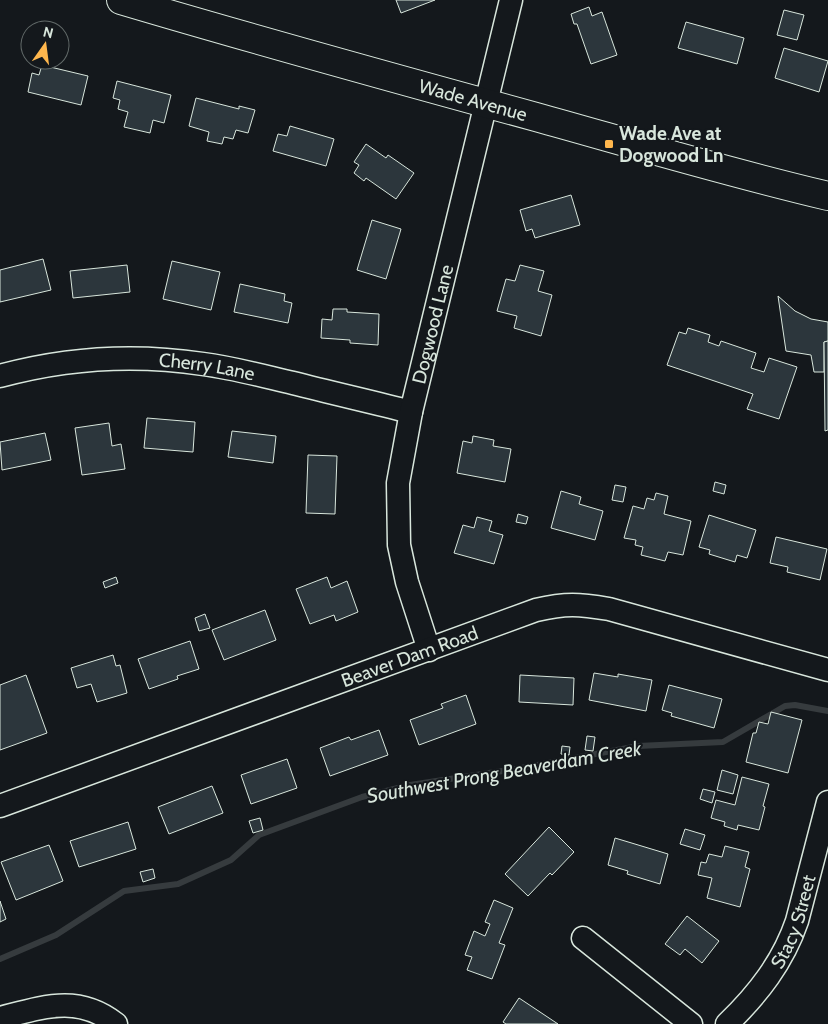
<svg xmlns="http://www.w3.org/2000/svg" width="828" height="1024" font-family="Cabin,sans-serif">
	<style>
		.lines { fill: none; stroke-linecap: round; stroke-linejoin: round }
		.stream { stroke: #363b3e; stroke-width: 6 }
		.building { fill: #2c363c; stroke: #d8e6dc }
		.minor-casing { stroke: #d8e6dc; stroke-width: 25 }
		.major-casing { stroke: #d8e6dc; stroke-width: 30 }
		.minor { stroke: #14181c; stroke-width: 22 }
		.major { stroke: #14181c; stroke-width: 28 }
		.poi-dot { fill: #ffb74d; stroke: #14181c; stroke-width: 2 }
		.labels { text-anchor: middle; stroke-width: 4; stroke-linejoin: round; paint-order: stroke }
		.street-label { font-size: 19px; fill: #d8e6dc; stroke: #14181c }
		.poi-label { font-size: 19px; font-weight: bold; fill: #d8e6dc; stroke: #14181c; text-anchor: start }
		.water-label { font-size: 20px; font-style: italic; fill: #d8e6dc; stroke: #14181c }
	</style>
	<rect width="100%" height="100%" fill="#14181c"/>
	<g class="lines">
		<path class="stream" d="M0 959 56 935 124 891 178 884 231 860 259 835 362 797 410 785 516 769 638 746 723 742 785 706 795 705 828 711"/>
	</g>
	<g class="building">
		<path d="M396 0H435L401 13Z"/>
		<path d="M589 7 592 16 602 12 617 55 591 64 577 24H574L571 14Z"/>
		<path d="M784 10 804 15 797 40 777 35Z"/>
		<path d="M686 22 744 38 737 64 678 48Z"/>
		<path d="M784 48 828 61 819 92 775 78Z"/>
		<path d="M42 65 88 76 81 105 28 92 32 73 39 75Z"/>
		<path d="M117 81 171 95 164 123 153 120 150 133 124 127 128 112 118 109 120 100 113 98Z"/>
		<path d="M196 98 239 109V106L255 110 248 133 236 130 233 139 224 137 222 144 207 141 209 132 189 126Z"/>
		<path d="M290 126 334 139 326 166 273 151 278 134 287 136Z"/>
		<path d="M366 144 386 158 388 155 414 173 396 199 366 178 364 181 354 173 359 165 354 162Z"/>
		<path d="M571 195 580 225 535 238 532 229 526 231 520 210Z"/>
		<path d="M372 220 401 229 386 279 357 270Z"/>
		<path d="M43 259 51 290 0 302V270Z"/>
		<path d="M172 261 220 272 211 310 163 299Z"/>
		<path d="M127 265 130 292 73 298 70 271Z"/>
		<path d="M520 265 544 271 538 291 552 295 541 336 514 328 517 316 497 311 506 279 515 281Z"/>
		<path d="M240 284 285 294 284 301 292 303 288 323 234 312Z"/>
		<path d="M778 296 795 311 811 319 828 322V341L824 342V372H814L811 355 786 351Z"/>
		<path d="M333 309H347V312L379 314 378 345 350 343V340L321 338 322 319 332 320Z"/>
		<path d="M688 328 710 335 708 342 719 346 721 341 756 353 751 368 764 372 769 358 797 367 779 419 747 409 753 394 667 365 679 332 686 334Z"/>
		<path d="M828 341V430L825 431 824 342Z"/>
		<path d="M147 418 195 422 193 452 144 448Z"/>
		<path d="M109 423 112 446 121 444 125 469 82 475 75 428Z"/>
		<path d="M232 431 276 436 273 463 228 457Z"/>
		<path d="M45 433 51 460 2 470 0 442Z"/>
		<path d="M473 436 494 440 493 446 511 449 505 482 457 473 463 441 472 443Z"/>
		<path d="M308 455 337 456 335 514 306 513Z"/>
		<path d="M715 482 726 485 724 494 713 491Z"/>
		<path d="M615 485 626 487 623 502 612 500Z"/>
		<path d="M561 491 581 497 579 504 603 511 595 540 551 528Z"/>
		<path d="M656 493 668 496 664 514 691 521 683 555 668 552 665 561 641 555 643 547 635 545 636 540 624 538 633 506 644 509 647 498 654 500Z"/>
		<path d="M518 514 528 517 526 524 516 522Z"/>
		<path d="M709 515 756 530 747 558 737 555 735 562 709 554 710 550 699 547Z"/>
		<path d="M477 517 492 521 489 531 503 535 494 564 454 553 463 525 474 528Z"/>
		<path d="M776 537 827 549 820 580 787 572 788 567 770 563Z"/>
		<path d="M116 577 118 583 105 588 103 582Z"/>
		<path d="M327 577 331 588 347 581 358 612 336 621 334 615 310 624 296 589Z"/>
		<path d="M265 610 276 640 224 660 212 630Z"/>
		<path d="M205 614 210 628 199 631 195 618Z"/>
		<path d="M190 641 199 669 177 676 178 679 149 689 138 659Z"/>
		<path d="M113 655 116 666 120 665 127 693 97 702 91 684 77 688 71 668Z"/>
		<path d="M594 673 618 677V674L652 680 646 711 589 700Z"/>
		<path d="M26 675 47 733 0 750V685Z"/>
		<path d="M520 675 574 678 573 705 519 702Z"/>
		<path d="M669 685 722 699 714 728 671 716 672 713 662 710Z"/>
		<path d="M466 695 476 724 419 745 410 720 443 708 441 704Z"/>
		<path d="M771 712 802 720 788 773 746 762 753 733H756L759 722 768 724Z"/>
		<path d="M379 730 388 755 330 776 320 748 349 737 351 740Z"/>
		<path d="M587 736 595 737 593 751 585 750Z"/>
		<path d="M562 746 570 747 569 755 561 754Z"/>
		<path d="M287 759 297 788 251 804 241 775Z"/>
		<path d="M722 770 738 775 733 794 717 790Z"/>
		<path d="M742 777 769 784 763 806 765 807 759 830 738 825 737 830 724 826 725 822 711 818 716 800 735 805Z"/>
		<path d="M212 786 223 813 169 834 158 807Z"/>
		<path d="M703 789 715 792 712 803 700 799Z"/>
		<path d="M260 818 263 830 253 833 249 821Z"/>
		<path d="M128 822 136 849 79 867 70 841Z"/>
		<path d="M549 827 574 852 552 875 550 873 528 896 505 874Z"/>
		<path d="M685 829 705 835 700 850 680 844Z"/>
		<path d="M615 838 668 854 660 884 627 874 628 871 608 865Z"/>
		<path d="M49 845 63 881 16 900 1 862Z"/>
		<path d="M725 846 749 852 745 867 750 869 740 907 707 898 712 878 698 875 701 862 706 863 709 854 722 857Z"/>
		<path d="M153 869 155 878 143 882 140 872Z"/>
		<path d="M494 900 513 908 499 943 505 945 492 979 467 970 472 957 465 955 474 931 485 936 490 924 485 922Z"/>
		<path d="M0 901 6 919 0 922Z"/>
		<path d="M687 916 719 941 702 963 685 949 680 955 665 944Z"/>
		<path d="M519 998 558 1024H506L503 1022Z"/>
	</g>
	<g class="lines">
		<defs>
			<g id="minor">
				<path id="s1" d="M0 376C66 358 136 354 203 364 234 368 263 376 293 383 332 393 372 402 411 412"/>
				<path id="s2" d="M429 650 407 582 399 545 398 483 411 412 511 0"/>
				<path id="s3" d="M0 806 536 610C566 603 579 604 609 609L828 670"/>
				<path d="M583 938 691 1024"/>
				<path d="M0 1018C43 1007 78 994 116 1024"/>
				<path id="s4" d="M727 1024C758 994 783 962 797 921L828 802"/>
			</g>
			<g id="major">
				<path id="s5" d="M121 0C259 41 397 79 536 117 633 144 730 173 828 196"/>
			</g>
		</defs>
		<use href="#minor" class="minor-casing"/>
		<use href="#major" class="major-casing"/>
		<use href="#minor" class="minor"/>
		<use href="#major" class="major"/>
	</g>
	<rect class="poi-dot" x="604" y="139" width="10" height="10" rx="2.5"/>
	<g class="labels">
		<g class="street-label">
			<text dy="7" stroke="none"><textPath href="#s5" startOffset="366">Wade Avenue</textPath></text>
			<text dy="7" stroke="none"><textPath href="#s2" startOffset="334">Dogwood Lane</textPath></text>
			<text dy="7" stroke="none"><textPath href="#s1" startOffset="209">Cherry Lane</textPath></text>
			<text dy="7" stroke="none"><textPath href="#s3" startOffset="436">Beaver Dam Road</textPath></text>
			<text dy="7" stroke="none"><textPath href="#s4" startOffset="124">Stacy Street</textPath></text>
		</g>
		<g class="poi-label">
			<text x="619" y="140">Wade Ave at<tspan x="619" dy="22">Dogwood Ln</tspan></text>
		</g>
		<g class="water-label">
			<text transform="translate(504 772) rotate(-10)" y="7">Southwest Prong Beaverdam Creek</text>
		</g>
	</g>
	<g transform="translate(45 45) rotate(14)"><circle r="24" fill="#14181c" stroke="#626a69"/>
	<path d="M0-4L9 19L0 12L-9 19Z" fill="#ffb74d"/>
	<text y="-8" font-size="14" font-weight="bold" text-anchor="middle" fill="#d8e6dc">N</text>
	</g>
</svg>
